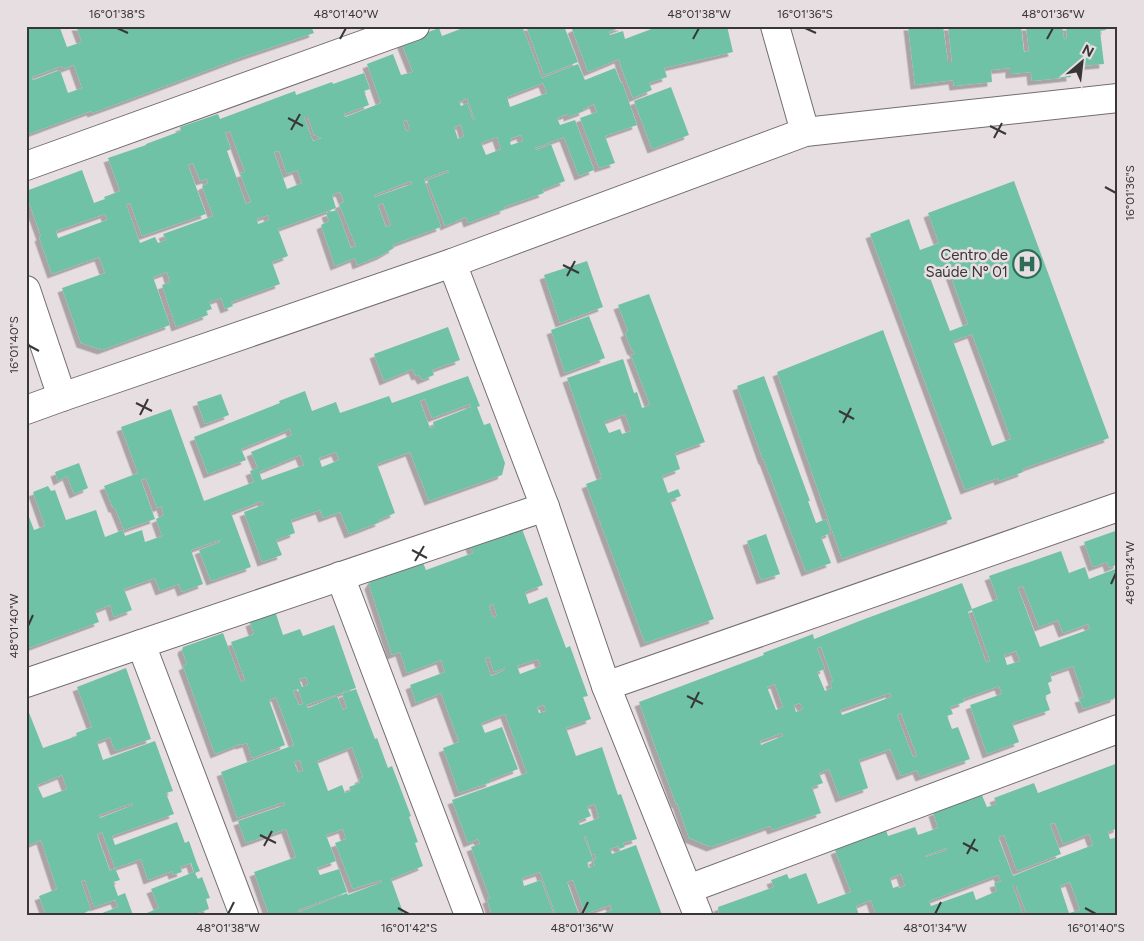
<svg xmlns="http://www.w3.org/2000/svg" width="1144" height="941" font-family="Figtree,sans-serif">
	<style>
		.building { fill: #70c2a6; fill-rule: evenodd; filter: url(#shadow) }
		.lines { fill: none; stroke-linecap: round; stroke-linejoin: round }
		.minor-casing { stroke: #746d6f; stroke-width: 30 }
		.tertiary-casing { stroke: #746d6f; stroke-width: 30 }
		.minor { stroke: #fff; stroke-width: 28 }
		.tertiary { stroke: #fff; stroke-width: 28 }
		.ticks { fill: none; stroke: #393637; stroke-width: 2 }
		.labels { text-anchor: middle; stroke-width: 5; stroke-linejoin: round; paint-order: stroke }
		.poi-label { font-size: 15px; fill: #393637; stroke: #e7dee1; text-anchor: end }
		.neatline { fill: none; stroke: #393637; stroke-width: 2 }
		.ticks-label { font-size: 12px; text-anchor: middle; fill: #393637 }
	</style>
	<defs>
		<filter id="shadow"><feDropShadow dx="-4.5" dy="4.5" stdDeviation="0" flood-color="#0004"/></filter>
	</defs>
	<rect width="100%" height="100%" fill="#e7dee1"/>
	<g class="building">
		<path d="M26 26H66L60 28 67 47 82 42 76 26H311L314 33 240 58 128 100 92 113 91 111 26 135ZM74 65 82 88 68 93 60 70 33 80 32 77 62 66 63 69Z"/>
		<path d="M468 26H522L542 78 578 64 585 80 615 68 621 83 622 82 637 125 605 136 615 163 599 168 580 118 597 112 594 104 583 109 584 111 568 117V114L557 118 560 125 575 120 594 170 579 176 564 137 535 148 536 150 551 144 565 181 542 190 544 193 504 207 505 209 468 223 466 217 445 226 427 180 449 172 448 170 424 179 441 227 392 245 394 248 382 255 357 265 355 258 335 266 321 225 329 221 326 213 337 210 351 248 356 246 339 204 344 202 340 192 332 195 336 208 278 229 288 256 272 262 280 284 231 302 233 306 225 309 221 298 209 302 212 309 206 311 208 315 176 327 162 285 170 282 167 272 153 277 170 325 102 350 81 343 62 288 105 273 99 257 52 274 39 237 41 236 26 194V191L82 170 94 203 105 199 104 197 120 191 108 158 146 145V144L181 131 180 127 218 114 220 119 295 91 296 95 332 82 333 84 364 73 370 89 364 91 369 105 344 114 345 117 381 103 367 64 393 54 401 75 413 72 401 42 439 28 442 36ZM543 83 547 93 510 107 507 97ZM465 98H467L475 120H473L467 103 461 106 459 102 466 99ZM304 117H308L314 135 322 138 313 141ZM407 120 410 130 406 131 403 121ZM461 125 464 136 458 139 454 127ZM230 131 245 172 240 173 251 202 246 204 227 151 231 149 225 133ZM521 135 523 141 511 145 510 142 512 141 511 138ZM497 137 501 149 486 155 481 143ZM279 151 287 174 297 170 302 183 287 189 274 152ZM193 163 200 181 207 179 208 183 202 186 213 216 163 234 166 240 158 243 155 237 140 243 126 204 130 203 142 236 206 214 188 165ZM411 181 412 184 375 197 374 195ZM383 203 391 225 386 227 378 205ZM105 214 107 220 58 238 56 231ZM268 215 269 220 258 224 257 219Z"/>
		<path d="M526 26H564L578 62 544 75Z"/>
		<path d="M578 26H624L609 32 610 35 623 31 625 39 654 28 653 26H727L733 52 664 68 667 77 649 83 652 90 633 98 621 67 619 59 588 72 572 29Z"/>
		<path d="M908 26H943L948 62H952L948 26H1021L1024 52 1029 51 1026 26H1062L1064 39 1067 38 1066 26H1105L1106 30 1100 31 1104 64 1070 67 1071 77 1032 81 1031 72 1010 74V68L991 70 992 82 954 86 953 80 915 85Z"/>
		<path d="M671 87 689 135 652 149 634 101Z"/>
		<path d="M1014 181 1109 438 1022 469 1023 472 999 481 998 478 965 490 870 234 909 219 920 250 939 243 928 213ZM948 268 968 324 950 331 929 275ZM972 334 1011 439 992 446 953 341Z"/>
		<path d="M587 261 603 307 560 323 544 275Z"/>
		<path d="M649 294 705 442 675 453 680 469 662 476 668 493 678 489 681 496 670 500 714 619 645 643 586 484 602 478 567 378 623 359 634 393 637 392 642 408 650 405 631 355 635 354 633 350 632 351 625 333 628 331 618 305ZM625 414 631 431 622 434 620 429 609 433 604 422Z"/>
		<path d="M589 316 605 358 565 373 551 330Z"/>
		<path d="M448 327 460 360 432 370 434 375 422 380 419 375 416 376 413 369 384 381 374 354Z"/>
		<path d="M883 330 952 519 842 559 777 372Z"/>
		<path d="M468 376 480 406 477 407 484 425 490 423 505 463 502 475 429 501 410 452 377 464 395 513 379 520 380 522 349 534 340 512 323 518 320 510 291 520 295 533 276 540 282 555 262 562 244 512 263 505 262 501 231 513 251 567 211 581 199 550 220 542 219 540 191 550 203 584 182 592 179 584 160 591 155 578 124 589 132 610 114 617 110 605 95 611 99 622 26 649V509L34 530 45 526 33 492 48 486 51 491 55 490 66 520 96 510 105 537 123 530 125 536 142 530 145 542 162 536 156 519 164 515 161 506 157 508 146 478 141 480 155 519 124 530 115 508H113L104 486 138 473 121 427 171 409 204 501 254 482 250 471 258 468 251 452 292 435 290 429 241 449 246 460 208 474 194 437 232 422 280 403 279 401 305 391 312 411 336 402 340 413 389 396 392 403ZM425 399 432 418 470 404 471 407 433 422 434 427 430 428 420 401ZM336 452 339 460 322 467 319 458ZM300 455 304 465 262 480 259 472Z"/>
		<path d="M764 376 810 501H808L816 523 826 519 831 533 821 537 831 563 806 572 764 460H763L737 386Z"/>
		<path d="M221 394 229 415 205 424 197 402Z"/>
		<path d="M79 463 88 488 74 494 67 476 58 481 55 472Z"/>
		<path d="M519 521 543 585 525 592 529 604 547 597 566 648 570 646 588 696 583 697 591 719 566 728 576 756 602 747 618 795 621 794 637 839 623 843 625 847 619 849 618 846 610 849 612 854 636 845 662 915H598L612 910 610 905 585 914 573 880 567 882 579 915H556L540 872 522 878 524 886 541 880 554 915H492L487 899 490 898 471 847 480 844 478 839 468 843 452 800 527 773 505 714 481 723 485 733 502 727 518 769 490 780 491 782 459 793 443 748 459 742 441 693 416 703 410 685 445 672 441 660 407 673 400 652 392 655 369 585 374 577 420 555 426 570 473 553 468 540ZM493 604 497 616 493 618 489 606ZM489 657 494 672 505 668V670L491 676 485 658ZM538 659 541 666 520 674 517 666ZM544 705 546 711 539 713 537 707ZM595 804 599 818 580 825 578 821 591 816 587 807ZM586 836 592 855 595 854 596 859 593 860 595 865 589 868 587 863 593 860 584 837Z"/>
		<path d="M1118 530V546L1115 547 1116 551H1118V564L1109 568 1107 562 1093 567 1084 542Z"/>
		<path d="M766 534 780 574 761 580 747 541Z"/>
		<path d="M1061 551 1069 573 1085 567 1089 579 1118 568V695L1115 696V698L1083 709 1079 698 1084 697 1073 666 1050 674 1052 681 1048 683 1051 693 1045 696 1050 710 1012 723 1019 742 987 754 970 705 1002 694 999 686 963 699 964 702 950 707 953 714 947 716 952 729 958 727 970 759 920 777 917 770 901 776 890 749 859 760 868 788 840 798 829 769 819 773 823 783 812 787 821 813 772 830 770 826 711 847 689 838 677 803 676 804 639 702 764 655 763 653 813 634 814 639 862 620 962 583 972 609 998 599 989 576ZM1023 586 1039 627 1058 620 1063 633 1088 624 1090 629 1040 647 1018 588ZM972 610 990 661 986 662 968 612ZM821 647 833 681 830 682 832 688 825 691 817 672 825 669 817 648ZM1016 651 1020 661 1007 665 1004 655ZM775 684 783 707 776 710 767 687ZM890 693 891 697 842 715 840 710ZM800 703 803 709 796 712 794 705ZM901 713 917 756 913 757 897 715ZM782 733 783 736 761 745 760 741Z"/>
		<path d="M274 608 283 635 300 629 303 636 334 625 356 688 306 705 308 708 337 696 343 710 347 708 342 694 356 689 375 739 377 738 388 768 392 766 411 816 409 817 418 842 415 843 423 866 391 879 404 915H269L254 872 296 857 286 829 246 843 238 821 285 805 284 802 237 818 221 772 294 745 276 697 269 700 285 745 252 758 247 743 240 745V744L215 754 183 666 187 664 182 650 183 647 223 633 241 682 245 680 231 642 254 634 250 622 255 620 254 615ZM306 677 308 685 302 687 299 679ZM298 689 303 704 299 705 293 691ZM352 747 363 777 359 779 360 783 349 787 351 791 345 793 342 785 328 791 317 761ZM300 760 303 771 298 772 294 762ZM343 829 346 839 335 843 353 889 381 880 382 882 348 895 347 893 299 912 298 910 347 892 339 869 320 875 317 868 336 861 326 835Z"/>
		<path d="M126 668 151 739 115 751 110 737 97 742 103 760 155 741 173 791 166 793 174 814 112 836 115 845 177 822 185 843 189 841 197 864 200 871 195 873 198 879 202 877 210 898 206 899 209 909 192 915H142L159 908 151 889 194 872 191 863 180 867 182 872 173 875 172 871 148 880 141 859 115 868 120 880 113 882 118 896 125 893 133 915H97L118 907 115 900 94 907 85 880 81 881 91 910 79 915H46L39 896 57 889 41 840 26 846V705L43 748 77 736 76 733 92 727 77 687ZM62 775 67 789 43 798 37 785ZM132 803 133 805 100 818 99 815ZM102 832 115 868 110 871 97 835Z"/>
		<path d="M1118 763V828L1108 832 1110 839 1118 837V915H1027L1016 886H1013L1023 915H876L871 900 856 906 859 915H719L718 907 774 887 771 880 787 874 789 879 806 873 818 904 851 892 835 850 886 830 888 836 915 827 918 835 938 828 933 812 981 793 987 807 997 804 994 798 1034 783 1038 793ZM1055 823 1063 844 1089 834 1093 845 1040 865 1013 876 998 837 1004 835 1017 871 1061 854 1050 824ZM946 848 947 850 926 857 925 856ZM901 874 905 886 899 888V886L893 888 890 878ZM998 875 1001 881 994 883 997 891 976 900 973 891 931 906 929 901ZM1070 882 1080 910 1069 913 1060 886Z"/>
	</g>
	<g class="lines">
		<defs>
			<g id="minor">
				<path d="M775 26 805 132"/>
				<path d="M26 166 415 26"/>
				<path d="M452 263 545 507 606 686 698 915"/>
				<path d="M26 290 62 397"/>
				<path d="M340 576 469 915"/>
				<path d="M141 644 244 915"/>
				<path d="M26 683 545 507"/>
				<path d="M606 686 1118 507"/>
				<path d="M688 889 1118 729"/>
			</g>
			<path id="tertiary" d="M26 410 62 397 452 263 805 132 1118 98"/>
		</defs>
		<use href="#minor" class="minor-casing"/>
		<use href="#tertiary" class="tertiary-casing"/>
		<use href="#minor" class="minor"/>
		<use href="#tertiary" class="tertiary"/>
	</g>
	<path class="ticks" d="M117 28 128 33M805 28 816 33M340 39 346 28M693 39 699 28M1047 39 1053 28M288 118 303 126M990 126 1006 134M291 130 300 114M994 138 1002 123M1105 187 1116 193M563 265 579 273M567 276 575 261M28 345 39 351M136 403 152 411M839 411 854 419M140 415 148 399M843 423 851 408M412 550 427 558M415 561 424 546M1111 584 1116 573M28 626 33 615M687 696 703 704M691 708 699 692M260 835 276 843M963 843 978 851M264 846 272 831M967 854 975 839M398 908 409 914M1085 908 1096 914M228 914 234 902M582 914 588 902M935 914 941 902"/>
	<defs>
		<symbol id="hospital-ring" viewBox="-11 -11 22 22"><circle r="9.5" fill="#e7dee1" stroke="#2e6c59" stroke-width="1.5"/><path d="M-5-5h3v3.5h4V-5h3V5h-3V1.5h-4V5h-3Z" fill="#2e6c59"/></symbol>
	</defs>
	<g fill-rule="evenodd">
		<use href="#hospital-ring" x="1011" y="248" width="32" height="32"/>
	</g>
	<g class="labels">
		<g class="poi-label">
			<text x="1008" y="260">Centro de<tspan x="1008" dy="17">Saúde Nº 01</tspan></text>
		</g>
	</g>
	<rect width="1144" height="941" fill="none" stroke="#e7dee1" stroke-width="55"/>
	<g transform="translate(1082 62) rotate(28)" stroke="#e7dee1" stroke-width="4" paint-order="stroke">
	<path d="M0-4L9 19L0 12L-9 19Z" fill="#393637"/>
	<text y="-8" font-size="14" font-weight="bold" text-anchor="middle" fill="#393637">N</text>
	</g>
	<rect x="28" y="28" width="1088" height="886" class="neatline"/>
	<g class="ticks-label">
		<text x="117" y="18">16°01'38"S</text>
		<text x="346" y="18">48°01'40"W</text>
		<text x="699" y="18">48°01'38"W</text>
		<text x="805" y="18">16°01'36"S</text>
		<text x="1053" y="18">48°01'36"W</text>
		<text transform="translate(1130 193) rotate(-90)" y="4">16°01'36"S</text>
		<text transform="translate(14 345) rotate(-90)" y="4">16°01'40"S</text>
		<text transform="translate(1130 573) rotate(-90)" y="4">48°01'34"W</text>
		<text transform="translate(14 626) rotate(-90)" y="4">48°01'40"W</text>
		<text x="228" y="932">48°01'38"W</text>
		<text x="409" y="932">16°01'42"S</text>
		<text x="582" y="932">48°01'36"W</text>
		<text x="935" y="932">48°01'34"W</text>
		<text x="1096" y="932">16°01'40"S</text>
	</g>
</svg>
